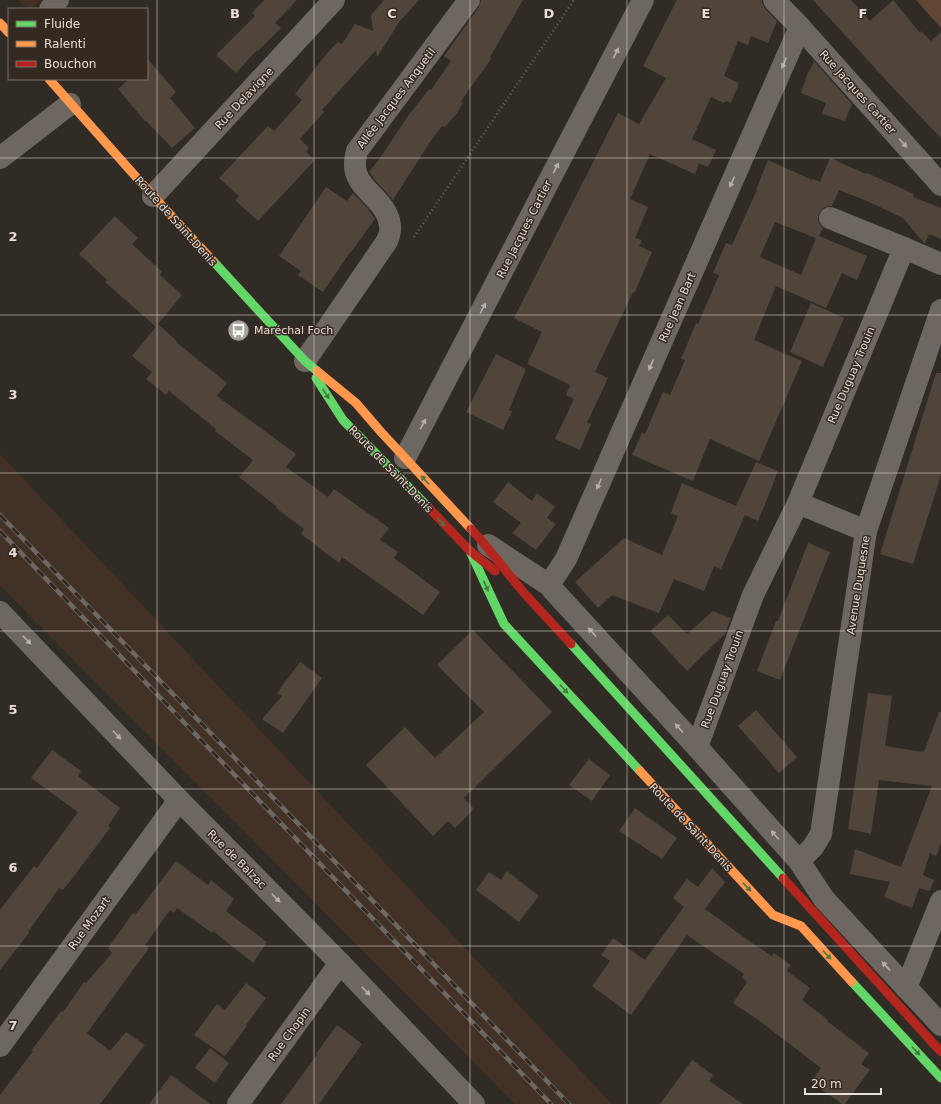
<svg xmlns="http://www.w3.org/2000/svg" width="941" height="1104" font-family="'DejaVu Sans',sans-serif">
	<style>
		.built { fill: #413126 }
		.pitch { fill: #604633 }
		.building { fill: #50453c; fill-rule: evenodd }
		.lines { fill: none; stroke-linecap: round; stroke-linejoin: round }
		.path { stroke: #69635e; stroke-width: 2.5; stroke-dasharray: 1 3; stroke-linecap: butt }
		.street { stroke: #6d6661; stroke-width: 22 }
		.fast { stroke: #63d668; stroke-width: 9 }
		.slow { stroke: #ff974d; stroke-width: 9 }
		.jam { stroke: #b3261e; stroke-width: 9 }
		.rail-casing { stroke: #6e6864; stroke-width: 4.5 }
		.rail { stroke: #352a22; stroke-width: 3; stroke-dasharray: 9; stroke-linecap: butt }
		.oneway { fill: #b6afa9 }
		.oneway2 { fill: #4a7742 }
		.grid { fill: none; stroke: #e7dfd9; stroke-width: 1; stroke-opacity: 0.55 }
		.labels { text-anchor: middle; stroke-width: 3; stroke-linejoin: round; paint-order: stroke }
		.street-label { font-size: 11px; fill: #e7dfd9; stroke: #352a22 }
		.poi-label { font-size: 11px; fill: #e7dfd9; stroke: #352a22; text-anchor: start }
		.grid-label { font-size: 13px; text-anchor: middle; font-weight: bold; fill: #e7dfd9; stroke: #352a22; stroke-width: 3; stroke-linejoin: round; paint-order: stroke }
	</style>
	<rect width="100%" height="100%" fill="#312b26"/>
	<g class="built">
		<path d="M19 0H41L31 9H27Z"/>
		<path d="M0 454 612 1104H515L0 586Z"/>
	</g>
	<path class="pitch" d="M916 0H941V28Z"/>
	<g class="building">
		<path d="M264 0H297L275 23 281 28 258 51 257 50 236 73 216 55 255 16 252 13Z"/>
		<path d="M384 0H419L400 21 377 57 376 50 322 110 324 112 300 139 309 148 306 152 315 160 258 221 235 200 239 196 219 178 268 126 274 131 302 100 295 94 328 52 338 42 342 44 355 24 373 31 371 15Z"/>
		<path d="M481 0H523L490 57 491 59 461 101 463 103 457 113 445 127 442 126 430 142 393 200 374 179 369 171H370L382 155 408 116 429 89 431 90 451 61 444 56 479 7Z"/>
		<path d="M677 0H762V3L765 8 777 21 768 43 751 36 748 45 738 41 724 76 739 83 731 103 726 101 724 103 711 97 692 139 716 150 708 167 699 163 695 174 650 154 630 199 648 207 635 238 642 240 639 246 652 252 635 292H633L595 372 608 378 587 423 591 424 580 450 555 439 574 399 566 395 570 385 527 364 542 332 514 318 618 113 639 124 666 78 643 66Z"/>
		<path d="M813 0H851L870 21 893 0 920 33 921 31 931 41 941 32V138L895 90Z"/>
		<path d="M147 58 176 92 170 98 195 128 172 148 146 121H145L118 89 129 79H147Z"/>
		<path d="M814 61 852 104 845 121 822 114 826 103 801 93 808 72H809Z"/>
		<path d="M830 158 866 174 867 173 914 194 913 197 941 208V239L929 234 925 243H924L903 218 867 201 839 190 832 206H828L823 208 819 213 818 220 820 225 823 228 819 236 867 256 857 280 842 273 826 308 776 286 754 340 802 361 759 461 710 439 693 481 632 455 642 433 645 434 663 392 670 395 685 360 681 359 696 323 698 324 719 275 713 273 726 243 732 245 757 190H756L768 160 812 180 813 179 820 182ZM775 222 816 238 801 275 760 257Z"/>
		<path d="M326 187 347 201 353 193 368 209 375 219 351 252V251L323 292 298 275 301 271 279 256Z"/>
		<path d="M115 216 138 238 132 244 162 272 160 275 182 295 158 324 177 341 176 342 227 383 217 396 296 454 286 467 328 497 334 489 389 528 380 540 398 552 394 558 440 592 423 615 342 557 339 563 301 534 304 529 276 508 277 507 239 477 253 460 215 431 216 429 169 391 166 395 146 379 152 372 132 356 156 327 105 282 107 280 79 254Z"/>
		<path d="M811 303 844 318 823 367 790 352Z"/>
		<path d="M496 354 526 369 509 410 512 411 503 430 466 412Z"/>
		<path d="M936 373H941V475L913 564 880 554Z"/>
		<path d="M756 462 778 471 768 497 758 521 745 515 721 569 714 566 704 591 674 579 659 613 612 595 598 608 575 582 624 538 662 555 678 516 671 513 682 483 736 506Z"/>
		<path d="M508 482 532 501 537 493 555 507 547 518 556 524 536 550 512 533 521 523 493 502Z"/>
		<path d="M808 543 830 552 780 680 757 671 776 621H778Z"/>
		<path d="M713 611 731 618 725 634 687 671 650 631 668 615 687 634Z"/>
		<path d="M473 630 552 712 464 798 474 809 455 828 448 821 433 836 366 765 405 727 435 758 484 712 437 665Z"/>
		<path d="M300 662 322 678 283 733 262 719 282 696 277 693Z"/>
		<path d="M868 693 892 696 885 746 924 752 939 712H941V843L936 856 930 853 923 875 934 880 930 891 919 888 912 908 884 897 890 882 850 874 855 849 901 867 932 786 879 780 871 834 848 829Z"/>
		<path d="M756 710 797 757 779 773 738 726Z"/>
		<path d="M52 750 81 771 78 776 120 808 108 826 110 828 71 880 63 890 59 888 28 932 29 933 0 970V910L34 866 37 868 78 812 31 778Z"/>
		<path d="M589 759 610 775 592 801 569 785Z"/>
		<path d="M635 808 677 838 662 859 619 831Z"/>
		<path d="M176 861 208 885 211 880 234 899 226 911 267 942 253 963 213 931 212 933 177 908 174 913 170 910 145 945 149 948 87 1033 110 1051 126 1032 145 1045 100 1104H0V1095L33 1051H31L61 1011 63 1012 84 982 86 983 112 953 108 948 133 913 135 915Z"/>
		<path d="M712 868 725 882 705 909 752 943 772 956 774 953 791 965 787 971 810 988 802 1000 828 1020 827 1021 869 1053 861 1064 870 1070 845 1104H842L811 1082 821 1068 757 1019 733 1003 747 982 742 977 744 974 687 935 631 1015 592 986 610 961 601 955 613 938 645 960 684 907 673 898 687 879 698 887Z"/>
		<path d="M507 871 539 896 519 922 476 890 489 872 501 880Z"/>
		<path d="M246 983 266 998 246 1025 247 1026 225 1056 194 1035 217 1004 225 1010Z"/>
		<path d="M337 1025 362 1044 319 1104H281L317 1055 316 1054Z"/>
		<path d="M210 1048 229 1063 215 1083 195 1068Z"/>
		<path d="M692 1060 713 1075 709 1081 743 1104H660Z"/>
		<path d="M171 1075 210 1104H149Z"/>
	</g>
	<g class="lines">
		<path class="path" d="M414 237 574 0"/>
		<g class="street">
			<path d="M774 0 800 27 941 185"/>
			<path d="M50 9 58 0"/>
			<path d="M0 158 70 104"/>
			<path d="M153 196 334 0"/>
			<path d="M830 218 904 248 941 264"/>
			<path d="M305 361 387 241C389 236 391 230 390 226 388 199 353 189 355 163 355 159 356 155 357 151L469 0"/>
			<path d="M405 458 643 0"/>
			<path d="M798 503 866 531"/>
			<path d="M488 545 549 585 553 590 697 747 799 861 824 899 941 1025"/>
			<path d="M549 585 566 559 800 27"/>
			<path d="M0 612 179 800 340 963 474 1104"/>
			<path d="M697 747 753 595 798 503 904 248"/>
			<path d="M799 861 813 847 821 834 866 531 941 310"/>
			<path d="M906 988 941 901"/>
			<path d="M0 1046 179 800"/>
			<path d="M238 1104 340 963"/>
		</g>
		<g class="fast">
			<path d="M213 261 305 361 317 371"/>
			<path d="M316 378 343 420 428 507"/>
			<path d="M470 551 504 624 640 771"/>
			<path d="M571 644 783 878"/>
			<path d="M852 982 941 1078"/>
		</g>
		<g class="slow">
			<path d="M0 23 9 33"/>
			<path d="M49 79 153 196 213 261"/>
			<path d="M317 371 356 403 381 432 471 529"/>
			<path d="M640 771 773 915 801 926 852 982"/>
		</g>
		<g class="jam">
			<path d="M428 507 470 551 495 571"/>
			<path d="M471 529 481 540 524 593 571 644"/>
			<path d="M783 878 941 1052"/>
		</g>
		<defs>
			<g id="rail">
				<path d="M0 515 569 1104"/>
				<path d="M0 531 551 1104"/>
			</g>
		</defs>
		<use href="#rail" class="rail-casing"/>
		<use href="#rail" class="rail"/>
	</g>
	<defs><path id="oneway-solid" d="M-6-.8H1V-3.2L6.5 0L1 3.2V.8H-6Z"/></defs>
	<g class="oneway">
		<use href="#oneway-solid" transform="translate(616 53) rotate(-63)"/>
		<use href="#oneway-solid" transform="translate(784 63) rotate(114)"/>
		<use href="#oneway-solid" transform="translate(903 143) rotate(48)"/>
		<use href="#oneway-solid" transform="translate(556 168) rotate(-63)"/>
		<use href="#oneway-solid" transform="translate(732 182) rotate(114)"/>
		<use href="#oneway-solid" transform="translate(483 308) rotate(-63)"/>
		<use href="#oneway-solid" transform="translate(651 365) rotate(114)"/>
		<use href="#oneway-solid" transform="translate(423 424) rotate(-63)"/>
		<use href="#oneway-solid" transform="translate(599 484) rotate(114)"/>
		<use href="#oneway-solid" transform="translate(592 632) rotate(-132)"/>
		<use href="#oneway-solid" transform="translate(27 640) rotate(46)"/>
		<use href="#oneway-solid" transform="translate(679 728) rotate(-132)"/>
		<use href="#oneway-solid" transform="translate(117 735) rotate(46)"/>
		<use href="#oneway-solid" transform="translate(775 835) rotate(-132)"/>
		<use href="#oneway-solid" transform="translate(276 898) rotate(45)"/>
		<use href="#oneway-solid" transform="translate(886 966) rotate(-133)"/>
		<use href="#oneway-solid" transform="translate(366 991) rotate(46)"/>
	</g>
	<g class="oneway2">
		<use href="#oneway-solid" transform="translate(326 394) rotate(57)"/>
		<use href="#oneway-solid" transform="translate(425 480) rotate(-133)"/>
		<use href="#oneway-solid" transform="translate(441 522) rotate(46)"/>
		<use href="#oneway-solid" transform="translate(486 586) rotate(65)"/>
		<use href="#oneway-solid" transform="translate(564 689) rotate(47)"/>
		<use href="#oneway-solid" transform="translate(747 887) rotate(47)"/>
		<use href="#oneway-solid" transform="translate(827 955) rotate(47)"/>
		<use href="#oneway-solid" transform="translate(916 1051) rotate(47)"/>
	</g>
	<path class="grid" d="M157 0V1104M314 0V1104M470 0V1104M627 0V1104M784 0V1104M0 158H941M0 315H941M0 473H941M0 631H941M0 789H941M0 946H941"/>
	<defs>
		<symbol id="bus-disc" viewBox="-11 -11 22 22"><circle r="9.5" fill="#a7a09a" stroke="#352a22"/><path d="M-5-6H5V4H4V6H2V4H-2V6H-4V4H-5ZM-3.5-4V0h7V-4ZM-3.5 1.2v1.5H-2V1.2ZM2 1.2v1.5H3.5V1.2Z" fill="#fff"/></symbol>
	</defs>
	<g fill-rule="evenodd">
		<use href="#bus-disc" x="226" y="318" width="25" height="25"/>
	</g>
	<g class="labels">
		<g class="street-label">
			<text transform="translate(858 92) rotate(48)" y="4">Rue Jacques Cartier</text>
			<text transform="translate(244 98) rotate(-47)" y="4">Rue Delavigne</text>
			<text transform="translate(396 98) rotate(-53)" y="4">Allée Jacques Anquetil</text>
			<text transform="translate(176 221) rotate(48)" y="4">Route de Saint-Denis</text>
			<text transform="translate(524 229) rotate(-63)" y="4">Rue Jacques Cartier</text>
			<text transform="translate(677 307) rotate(-66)" y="4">Rue Jean Bart</text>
			<text transform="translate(851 375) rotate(-67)" y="4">Rue Duguay Trouin</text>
			<text transform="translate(391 469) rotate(46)" y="4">Route de Saint-Denis</text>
			<text transform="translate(858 585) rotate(-81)" y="4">Avenue Duquesne</text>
			<text transform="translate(722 679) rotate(-70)" y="4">Rue Duguay Trouin</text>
			<text transform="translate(691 827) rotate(47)" y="4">Route de Saint-Denis</text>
			<text transform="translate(237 859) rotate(45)" y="4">Rue de Balzac</text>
			<text transform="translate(89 923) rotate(-54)" y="4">Rue Mozart</text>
			<text transform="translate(289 1034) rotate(-54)" y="4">Rue Chopin</text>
		</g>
		<g class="poi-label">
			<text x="254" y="334">Maréchal Foch</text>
		</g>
	</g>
	<g class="grid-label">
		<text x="235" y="18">B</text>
		<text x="392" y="18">C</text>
		<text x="549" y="18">D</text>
		<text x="706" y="18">E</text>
		<text x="863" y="18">F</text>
		<text x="13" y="241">2</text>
		<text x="13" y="399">3</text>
		<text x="13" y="557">4</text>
		<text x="13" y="714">5</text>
		<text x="13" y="872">6</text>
		<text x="13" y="1030">7</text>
	</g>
	<rect x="8" y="8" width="140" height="72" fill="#352a22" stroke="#7c726b"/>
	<rect x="16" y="21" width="20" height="6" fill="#63d668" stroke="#7c726b"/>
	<text x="44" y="28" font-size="12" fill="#e7dfd9">Fluide</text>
	<rect x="16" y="41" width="20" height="6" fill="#ff974d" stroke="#7c726b"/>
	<text x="44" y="48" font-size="12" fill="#e7dfd9">Ralenti</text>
	<rect x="16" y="61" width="20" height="6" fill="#b3261e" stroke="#7c726b"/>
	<text x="44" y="68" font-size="12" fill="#e7dfd9">Bouchon</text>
	<path d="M805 1088v6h76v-6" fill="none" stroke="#e7dfd9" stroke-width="2"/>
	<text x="811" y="1088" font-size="12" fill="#e7dfd9" stroke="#352a22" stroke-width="3" paint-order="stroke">20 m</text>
</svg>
